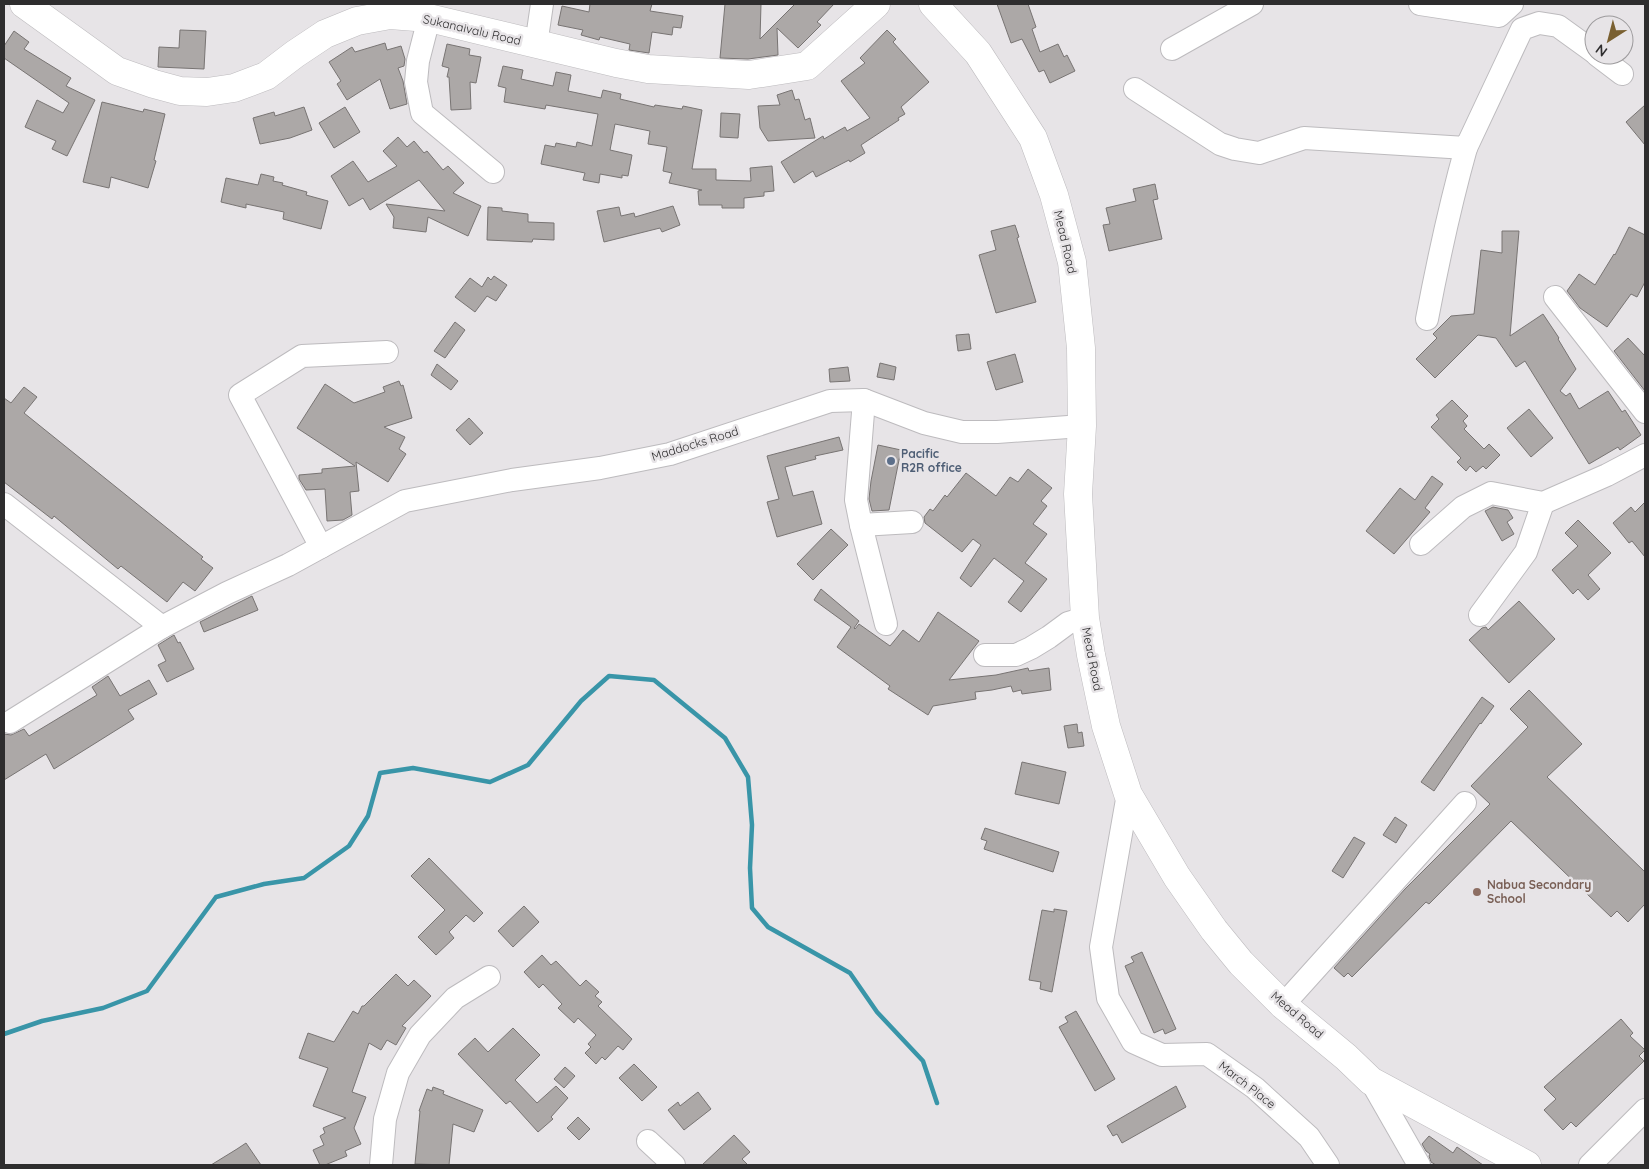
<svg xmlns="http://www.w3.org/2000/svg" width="1649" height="1169" font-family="Quicksand,sans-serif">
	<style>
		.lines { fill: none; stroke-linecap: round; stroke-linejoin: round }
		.stream { stroke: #3995a8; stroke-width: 4.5 }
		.building { fill: #aca8a7; stroke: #787473 }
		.minor-casing { stroke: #bdbbbe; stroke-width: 24 }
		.major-casing { stroke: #bdbbbe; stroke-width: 29 }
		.minor { stroke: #fff; stroke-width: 22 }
		.major { stroke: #fff; stroke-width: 28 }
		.service-dot { fill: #5c6f8a; stroke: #e7e4e7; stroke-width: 2 }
		.education-dot { fill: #8d6e63; stroke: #e7e4e7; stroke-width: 2 }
		.labels { text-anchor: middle; stroke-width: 5; stroke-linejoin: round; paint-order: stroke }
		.street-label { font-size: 12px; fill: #2e2d2e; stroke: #e7e4e7 }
		.service-label { font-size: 12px; font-weight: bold; fill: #4e5e75; stroke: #e7e4e7; text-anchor: start }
		.education-label { font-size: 12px; font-weight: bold; fill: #785e54; stroke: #e7e4e7; text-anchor: start }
	</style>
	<rect width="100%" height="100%" fill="#e7e4e7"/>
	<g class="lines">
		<path class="stream" d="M4 1034 42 1021 103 1008 147 991 216 897 264 884 304 878 349 846 368 816 380 773 413 768 490 782 528 765 581 701 609 676 654 680 725 738 748 777 752 825 750 868 752 908 768 927 850 973 877 1012 923 1061 937 1103"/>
	</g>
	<g class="building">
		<path d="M590 4H652L650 11 683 16 681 28 673 27 672 35 652 32 649 53 629 50 630 44 600 37 599 40 581 35 583 30 558 25 562 6 589 12Z"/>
		<path d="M725 4H761L760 39 795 4H834L817 22 821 25 798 48 777 28 778 55 748 59 720 58Z"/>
		<path d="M997 4H1028L1036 27 1032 29 1040 52 1058 44 1064 57 1067 55 1075 71 1050 83 1044 70 1039 72 1022 39 1011 43Z"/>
		<path d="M180 30 206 31 204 69 158 67 159 47 179 48Z"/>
		<path d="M887 30 896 39 893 42 929 82 901 107 905 114 898 118 899 120 861 145 865 153 850 162 849 160 816 177 813 171 794 183 781 162 823 136 824 139 845 127 847 131 870 118 841 81 865 63 860 58Z"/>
		<path d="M14 31 29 42 24 49 71 78 66 86 95 100 67 156 52 149 56 141 25 127 37 100 63 113 69 103 4 58V46Z"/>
		<path d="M385 43 387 50 401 46 405 59 404 66 398 68 403 81 407 104 390 109 380 79 347 100 337 84 341 81 329 62 352 47 355 52Z"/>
		<path d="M447 44 470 49 469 55 481 57 476 83 470 82 471 109 451 110 449 77H447L449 68 442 66Z"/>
		<path d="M503 66 523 70 521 79 553 86 556 72 571 75 568 91 601 98 603 90 621 94 620 99 654 107 655 105 682 109 683 106 702 110 692 169H716V180L751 181 750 168 772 166 774 191 764 192V196L744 198V208H722V205H699L698 191 702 190 669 183 672 173 663 171 667 147 648 144 650 131 615 124 610 150 632 155 628 176 622 175V178L600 174 599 183 583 180 585 173 541 164 545 145 555 147 556 143 576 147 577 142 592 146 598 114 546 105 545 109 504 102 506 88 498 86Z"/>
		<path d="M792 90 795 100 799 99 805 120 810 118 815 138 768 141 760 128 758 106 780 105 777 95Z"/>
		<path d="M102 102 143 112 144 109 165 114 154 160 156 161 148 188 111 177 109 188 83 182Z"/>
		<path d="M1645 105V145L1626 122Z"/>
		<path d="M304 107 312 130 290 138 260 144 253 118 274 112 275 116Z"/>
		<path d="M345 107 360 132 334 148 319 123Z"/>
		<path d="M721 113 740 114 738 138 720 137Z"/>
		<path d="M398 137 407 147 414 141 424 153 427 151 443 170 448 166 464 183 453 193 481 206 468 236 428 217 426 232 393 228 394 217 386 204 445 211 419 180 370 210 363 198 349 206 331 176 353 161 368 182 397 166 383 151Z"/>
		<path d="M261 174 274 177 273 181 283 183 282 185 307 192 306 195 328 201 321 229 283 219 284 212 246 204V208L221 202 226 178 258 185Z"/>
		<path d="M1155 184 1158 199 1153 200 1162 239 1109 251 1103 225 1110 224 1106 208 1136 201 1133 189Z"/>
		<path d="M673 206 680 225 662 232 660 228 604 242 597 211 619 207 621 216 634 213 635 217Z"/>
		<path d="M488 207 502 208V211L528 214V222L554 223V240L533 239 532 242 487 240Z"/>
		<path d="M1015 225 1019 237 1017 238 1036 302 996 313 979 255 996 250 991 231Z"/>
		<path d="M1629 227 1645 235V282L1637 297 1631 294 1607 327 1580 308 1567 291 1579 274 1595 285 1614 254 1615 255Z"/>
		<path d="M1502 231H1519L1510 336 1543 314 1559 338 1558 339 1576 369 1560 391 1566 396 1570 393 1579 409 1608 391 1622 412 1625 410 1641 435 1620 450 1618 447 1589 464 1525 361 1516 367 1496 338 1478 335 1435 378 1416 359 1437 338 1433 334 1451 316 1474 314 1481 250 1502 253Z"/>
		<path d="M494 276 507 285 496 301 487 296 475 312 455 297 470 278 482 287 488 277 491 280Z"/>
		<path d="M455 322 465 330 445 358 434 351Z"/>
		<path d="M969 334 971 349 958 351 956 335Z"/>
		<path d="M1628 338 1645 356V391L1614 351Z"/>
		<path d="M1015 354 1023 382 996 390 987 362Z"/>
		<path d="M880 363 896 367 894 380 877 377Z"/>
		<path d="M437 364 458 381 451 390 431 375Z"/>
		<path d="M848 367 850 381 830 382 829 369Z"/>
		<path d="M399 381 401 386 403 385 412 418 384 427 405 437 399 449 406 454 388 482 356 462 359 491 350 492 352 515 343 520 327 521 325 489 306 490 299 479V475L322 473V469L355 466 297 428 325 384 354 403 385 392 383 387Z"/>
		<path d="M24 387 37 397 24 413 203 557 201 559 213 568 195 591 183 582 167 602 121 566 118 569 54 516 52 519 4 482V398L11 403Z"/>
		<path d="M1452 400 1468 416 1463 421 1467 426 1464 429 1484 449 1489 444 1500 455 1486 469 1483 466 1476 472 1470 466 1466 471 1457 462 1461 458 1431 427 1439 419 1436 415Z"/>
		<path d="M1529 409 1553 438 1531 457 1507 428Z"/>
		<path d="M469 418 483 433 470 445 456 430Z"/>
		<path d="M839 437 843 450 815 456 816 459 785 467 793 496 813 491 822 524 777 537 767 502 779 499 767 456Z"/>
		<path d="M878 445 901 450 889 510 872 511 869 499 871 481Z"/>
		<path d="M1028 469 1052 488 1041 501 1047 506 1033 524 1047 534 1025 563 1047 579 1021 612 1008 602 1024 581 994 558 971 587 960 578 981 545 973 539 962 552 925 523 924 517 930 509 933 511 945 495 947 497 966 473 996 496 1010 477 1018 482Z"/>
		<path d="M1432 476 1443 484 1425 508 1430 512 1394 554 1366 531 1400 488 1415 500Z"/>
		<path d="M1645 502V557L1632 541 1629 543 1613 523 1631 507 1635 512Z"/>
		<path d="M1493 507 1508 510 1513 518 1507 522 1514 534 1502 541 1485 511Z"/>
		<path d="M1578 520 1611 553 1588 575 1600 589 1588 600 1578 589 1573 594 1552 570 1578 546 1565 533Z"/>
		<path d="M831 529 848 545 813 580 797 564Z"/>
		<path d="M821 589 859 621 854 628 855 629 859 624 890 646 903 630 919 642 938 612 979 641 949 680 996 675 1028 668 1029 671 1049 668 1051 690 1022 694 1021 690 1013 692 1011 686 992 690 975 692 976 699 933 706 928 715 888 689 890 686 837 647 851 627 814 600Z"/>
		<path d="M252 596 258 610 204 632 200 622Z"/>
		<path d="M1519 601 1555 639 1509 683 1469 640 1482 628 1486 627 1488 630Z"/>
		<path d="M174 635 178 643 180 642 194 669 167 682 158 665 166 661 158 645Z"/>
		<path d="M108 676 120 696 149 680 157 694 128 710 134 719 54 769 46 754 4 780V734L11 735 24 729 29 736 97 695 92 687Z"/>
		<path d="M1529 690 1582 744 1547 777 1645 872V904L1628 922 1617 911 1611 917 1511 821 1429 904 1426 902 1352 977 1348 973 1344 977 1334 968 1405 889 1490 804 1471 786 1528 727 1510 709Z"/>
		<path d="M1482 697 1494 706 1481 724 1480 723 1434 791 1421 782Z"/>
		<path d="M1077 724 1078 733 1082 732 1084 746 1068 748 1064 726Z"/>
		<path d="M1022 762 1066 772 1059 804 1015 794Z"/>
		<path d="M1395 817 1407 825 1396 843 1383 835Z"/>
		<path d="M985 828 1059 852 1053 872 984 849 987 841 981 839Z"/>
		<path d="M1354 837 1365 843 1343 878 1332 871Z"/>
		<path d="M429 858 483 913 474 922 466 915 449 932 454 938 436 955 418 937 445 910 411 876Z"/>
		<path d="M524 906 539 922 513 947 498 931Z"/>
		<path d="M1054 909 1067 911 1052 992 1040 989 1041 982 1029 980 1042 910 1054 912Z"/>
		<path d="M1142 952 1176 1029 1165 1034 1163 1029 1154 1033 1125 966 1134 962 1131 957Z"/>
		<path d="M542 955 551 965 556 961 580 986 586 980 599 992 595 996 602 1002 598 1006 632 1039 623 1050 618 1046 605 1060 602 1057 596 1064 585 1053 591 1047 588 1044 596 1035 578 1018 574 1023 558 1008 562 1004 543 984 539 988 524 972Z"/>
		<path d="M396 974 408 986 414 980 431 996 402 1026 406 1028 396 1045 387 1040 381 1050 369 1043 352 1092 366 1097 354 1128 361 1144 345 1151 347 1156 325 1165H320L313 1150 324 1145 320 1136 325 1133 323 1128 346 1118 313 1106 328 1068 299 1058 308 1033 334 1042 353 1011 358 1014 362 1006H364Z"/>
		<path d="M1076 1011 1115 1079 1095 1091 1059 1027 1068 1022 1065 1017Z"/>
		<path d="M1621 1019 1633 1033 1630 1036 1645 1050 1639 1056 1644 1061 1576 1127 1571 1122 1563 1130 1544 1110 1556 1099 1544 1087Z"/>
		<path d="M513 1028 540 1055 515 1080 537 1103 556 1086 568 1098 551 1117 553 1119 538 1132 510 1101 506 1104 458 1054 475 1038 488 1052Z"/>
		<path d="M634 1064 657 1087 642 1101 619 1078Z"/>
		<path d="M565 1067 575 1076 564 1088 554 1079Z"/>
		<path d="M1176 1086 1186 1107 1122 1143 1117 1134 1113 1136 1107 1126Z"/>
		<path d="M433 1087 444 1091 443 1094 483 1110 474 1132 453 1124 449 1165 415 1164 420 1111H419L427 1089 432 1091Z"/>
		<path d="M698 1092 711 1109 684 1130 668 1110 678 1102 680 1106Z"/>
		<path d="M578 1117 590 1129 579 1140 567 1128Z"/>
		<path d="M734 1135 750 1152 742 1159 748 1165H702Z"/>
		<path d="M1429 1136 1453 1153 1457 1147 1483 1165H1436L1431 1162 1429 1156 1430 1154 1426 1151 1422 1144Z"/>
		<path d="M246 1143 261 1165H211L237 1149Z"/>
	</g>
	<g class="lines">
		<defs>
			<g id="minor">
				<path d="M1420 4 1499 16 1512 4"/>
				<path d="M429 18 418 61 416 82 422 113 493 172"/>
				<path d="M536 45 542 4"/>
				<path d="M1172 49 1252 4"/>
				<path d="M1597 55 1622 74"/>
				<path d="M1135 89 1220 144 1235 149 1259 153 1304 138 1466 148 1522 29 1539 23 1558 26 1594 52"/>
				<path d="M1555 297 1645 412"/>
				<path d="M1427 319C1438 261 1450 205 1466 148"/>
				<path d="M864 400 856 500 861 525 912 522"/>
				<path d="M4 504 162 627"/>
				<path d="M861 525 886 624"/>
				<path d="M1421 544 1463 507 1491 493 1543 503 1607 475 1645 455"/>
				<path d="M321 547 240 395 302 356 387 352"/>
				<path d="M1480 615 1526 552 1543 503"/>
				<path d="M985 655H1016L1031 648 1049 637 1068 623 1085 618"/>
				<path d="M10 722 162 627 227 593 288 565 405 501 512 480 600 468 670 454 830 401 864 400 924 423 962 432H997L1082 426"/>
				<path d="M1128 794 1101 947 1108 998 1133 1042 1162 1055 1207 1054 1255 1088 1309 1137 1328 1165"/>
				<path d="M1283 1005 1465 803"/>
				<path d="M1371 1081 1419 1165"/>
				<path d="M648 1141 674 1165"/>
				<path d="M381 1165 385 1119 398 1073 420 1035 455 998 489 977"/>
				<path d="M1590 1165 1645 1110"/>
			</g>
			<g id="major">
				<path d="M24 4 117 71 154 84 180 91 207 92 234 88 266 76 295 54 325 34 357 21 390 15 429 18 616 63 648 69 749 75 807 66 876 4"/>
				<path d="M933 4 978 53 1033 138 1054 195 1072 262 1081 348 1082 426 1078 494 1085 618 1091 655 1106 726 1128 794 1177 877 1214 930 1241 963 1283 1005 1346 1057 1371 1081 1527 1165"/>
			</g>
		</defs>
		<use href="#minor" class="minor-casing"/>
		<use href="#major" class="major-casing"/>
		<use href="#minor" class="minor"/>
		<use href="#major" class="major"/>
	</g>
	<circle class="service-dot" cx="891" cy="461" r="5"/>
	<circle class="education-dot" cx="1477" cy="892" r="5"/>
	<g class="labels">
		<g class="street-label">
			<text transform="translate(472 30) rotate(13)" y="4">Sukanaivalu Road</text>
			<text transform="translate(1065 242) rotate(77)" y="4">Mead Road</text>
			<text transform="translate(695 444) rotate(-17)" y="4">Maddocks Road</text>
			<text transform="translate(1092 659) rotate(79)" y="4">Mead Road</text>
			<text transform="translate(1297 1015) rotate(41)" y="4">Mead Road</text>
			<text transform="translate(1247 1085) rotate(38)" y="4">March Place</text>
		</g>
		<g class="service-label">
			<text x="901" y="458">Pacific<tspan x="901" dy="14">R2R office</tspan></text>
		</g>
		<g class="education-label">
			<text x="1487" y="889">Nabua Secondary<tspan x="1487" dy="14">School</tspan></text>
		</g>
	</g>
	<rect width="1649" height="1169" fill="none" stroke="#2e2d2e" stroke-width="10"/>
	<g transform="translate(1609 40) rotate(216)"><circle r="24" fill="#e7e4e7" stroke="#9d9b9d"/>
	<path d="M0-4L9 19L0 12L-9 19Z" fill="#7a6031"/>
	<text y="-8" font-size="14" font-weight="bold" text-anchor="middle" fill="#2e2d2e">N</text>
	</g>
</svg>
